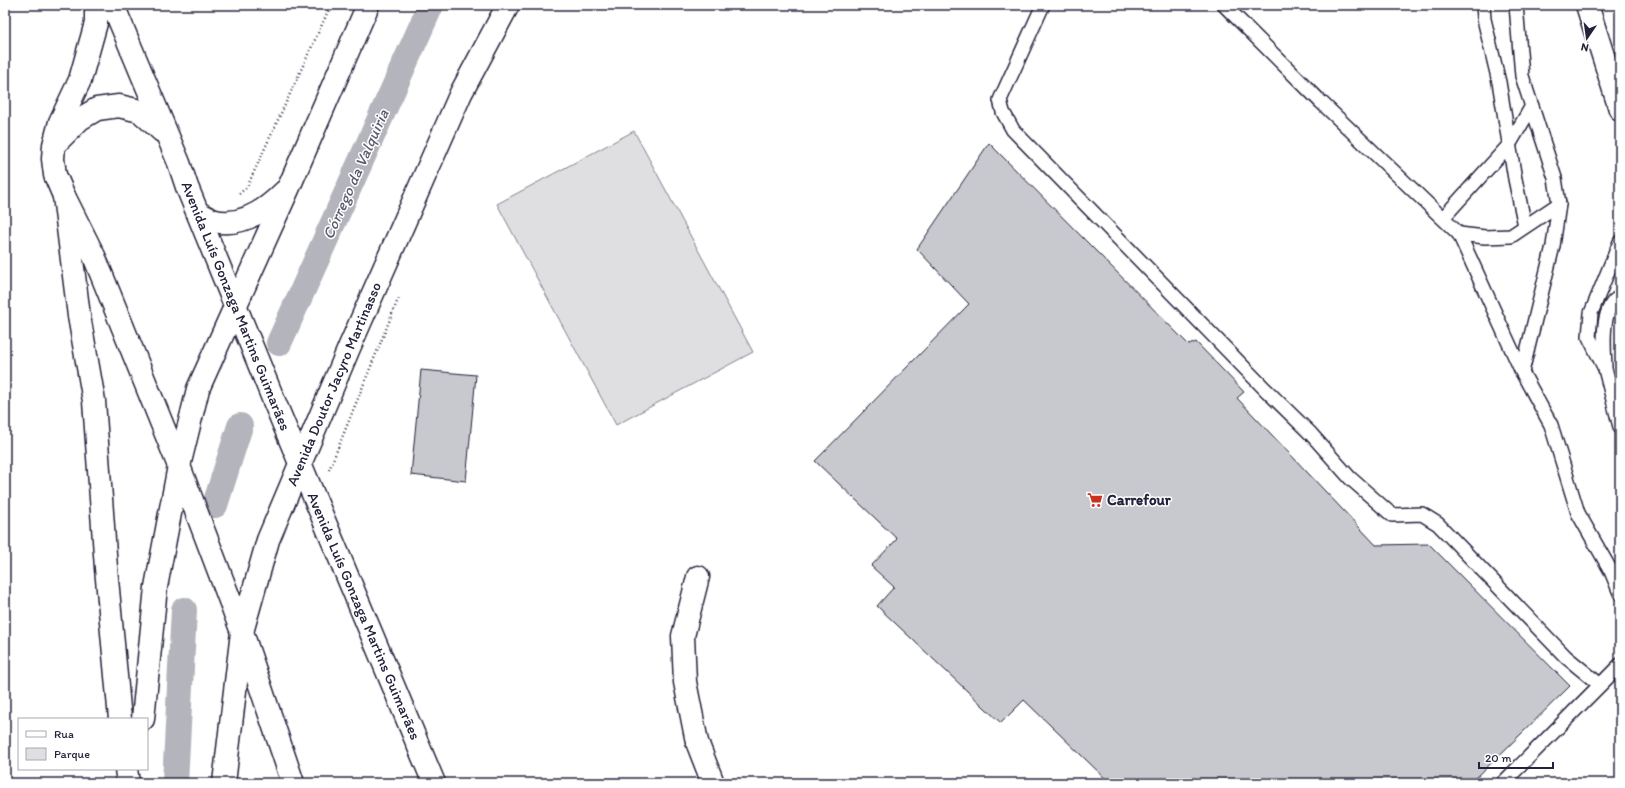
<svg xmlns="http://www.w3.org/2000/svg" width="1625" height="788" font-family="Itim,sans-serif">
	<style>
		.green { fill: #dfdfe2; stroke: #80808e }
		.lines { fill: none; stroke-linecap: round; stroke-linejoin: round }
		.canal { stroke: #b4b4bc; stroke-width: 26 }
		.building { fill: #c8c8cf; stroke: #22223b }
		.lane-casing { stroke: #22223b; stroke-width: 16 }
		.street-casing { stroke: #22223b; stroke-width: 25 }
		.secondary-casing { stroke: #22223b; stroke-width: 25 }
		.primary-casing { stroke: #22223b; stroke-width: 25 }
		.path { stroke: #22223b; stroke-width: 2.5; stroke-dasharray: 1 3; stroke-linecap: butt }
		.lane { stroke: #fff; stroke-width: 13 }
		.street { stroke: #fff; stroke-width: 22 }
		.secondary { stroke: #fff; stroke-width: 22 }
		.primary { stroke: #fff; stroke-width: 22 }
		.labels { text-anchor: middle; stroke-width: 3; stroke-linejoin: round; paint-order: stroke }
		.street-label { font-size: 15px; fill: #22223b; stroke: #fff }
		.poi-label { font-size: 15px; font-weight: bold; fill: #22223b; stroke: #fff; text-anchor: start }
		.water-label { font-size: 16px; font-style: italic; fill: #5c5c6f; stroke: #fff }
	</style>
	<rect width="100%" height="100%" fill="#fff"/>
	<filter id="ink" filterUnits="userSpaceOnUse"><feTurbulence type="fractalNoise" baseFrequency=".025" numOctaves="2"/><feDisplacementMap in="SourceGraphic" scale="8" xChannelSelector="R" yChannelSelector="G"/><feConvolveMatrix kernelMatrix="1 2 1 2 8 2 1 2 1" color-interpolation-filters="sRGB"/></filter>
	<g filter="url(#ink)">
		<path class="green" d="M634 131 753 352 616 425 497 204Z"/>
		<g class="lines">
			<g class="canal">
				<path d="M279 343 431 5"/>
				<path d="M215 505 240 426"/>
				<path d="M175 783 184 610"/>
			</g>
		</g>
		<g class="building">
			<path d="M989 143 1189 345 1196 342 1244 392 1237 398 1376 545 1429 544 1570 686 1471 783H1106L1108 781 1024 700 1001 723 877 606 894 587 871 566 897 539 815 461 969 304 917 249Z"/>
			<path d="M421 370 476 375 466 481 411 475Z"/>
		</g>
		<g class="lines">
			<defs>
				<g id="lane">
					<path d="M1043 5 1000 100 1003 112 1013 130 1265 389 1311 434 1350 478 1392 515 1422 514 1438 524 1566 657 1599 684"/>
					<path d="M1224 5 1321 102 1459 234 1522 372"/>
					<path d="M1483 5 1484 19 1499 82 1515 179 1525 226"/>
					<path d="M1516 5 1522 76 1555 178 1559 204 1553 246 1522 372 1551 425 1578 513 1611 571 1620 593"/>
					<path d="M1443 218 1509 145 1532 106"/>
					<path d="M1459 234 1485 237 1511 236 1559 204"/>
					<path d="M1620 242 1591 313 1589 337 1605 369 1620 427"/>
					<path d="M1605 366C1604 347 1600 306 1620 297"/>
					<path d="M1503 783 1620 665"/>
				</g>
				<path id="street" d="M698 577 683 636 685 682 697 742 713 783"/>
				<g id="secondary">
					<path d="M96 5V23L80 80 60 122 54 145 53 159 55 175 64 196 94 256 179 466 242 632 293 783"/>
					<path d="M113 5 179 163 187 187 274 401 434 783"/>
					<path d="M57 142 80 119 97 109 119 106 140 111 162 131"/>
				</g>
				<g id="primary">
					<path d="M1587 5 1620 109"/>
					<path d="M64 196 79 316 94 401 106 568 120 719"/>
					<path d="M198 213C203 215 209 219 215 221 242 227 266 210 284 192"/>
					<path d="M143 719 156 587 179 466 198 389 289 187 368 5"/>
					<path d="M126 769 128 783"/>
					<path d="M224 783 242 632 268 540 349 348 461 93 508 5"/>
				</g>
			</defs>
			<use href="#lane" class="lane-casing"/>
			<use href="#street" class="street-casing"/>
			<use href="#secondary" class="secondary-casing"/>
			<use href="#primary" class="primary-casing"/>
			<g class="path">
				<path d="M239 194 247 187 331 5"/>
				<path d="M329 470 399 297"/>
			</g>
			<use href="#lane" class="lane"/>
			<use href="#street" class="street"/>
			<use href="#secondary" class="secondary"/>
			<use href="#primary" class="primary"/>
		</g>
	</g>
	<defs>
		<symbol id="supermarket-bare" viewBox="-9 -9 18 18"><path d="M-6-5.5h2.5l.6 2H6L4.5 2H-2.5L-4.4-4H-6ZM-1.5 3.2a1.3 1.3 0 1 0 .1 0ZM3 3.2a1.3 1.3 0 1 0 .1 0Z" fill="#c8321e" stroke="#fff" stroke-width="2.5" paint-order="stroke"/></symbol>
	</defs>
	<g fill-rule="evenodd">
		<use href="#supermarket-bare" x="1084" y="489" width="22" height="22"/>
	</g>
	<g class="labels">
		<g class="street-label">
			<text transform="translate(236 306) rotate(68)" y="5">Avenida Luís Gonzaga Martins Guimarães</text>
			<text transform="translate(334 384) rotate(-67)" y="5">Avenida Doutor Jacyro Martinasso</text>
			<text transform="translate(364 616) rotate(67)" y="5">Avenida Luís Gonzaga Martins Guimarães</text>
		</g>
		<g class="poi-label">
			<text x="1107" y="505">Carrefour</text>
		</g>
		<g class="water-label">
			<text transform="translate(355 174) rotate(-66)" y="6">Córrego da Valquiria</text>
		</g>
	</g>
	<rect width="1625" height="788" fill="none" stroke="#fff" stroke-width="20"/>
	<rect x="10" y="10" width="1605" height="768" fill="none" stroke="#22223b" stroke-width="1.5" filter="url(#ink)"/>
	<rect x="18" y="718" width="130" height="52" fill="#ffffff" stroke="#a7a7b1"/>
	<rect x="26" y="731" width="20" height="6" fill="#ffffff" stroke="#a7a7b1"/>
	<text x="54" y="738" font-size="12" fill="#22223b">Rua</text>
	<rect x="26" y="748" width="20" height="12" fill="#dfdfe2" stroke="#a7a7b1"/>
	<text x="54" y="758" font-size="12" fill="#22223b">Parque</text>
	<g transform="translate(1587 38) rotate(193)" stroke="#ffffff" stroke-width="3" paint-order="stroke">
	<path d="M0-3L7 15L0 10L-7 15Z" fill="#22223b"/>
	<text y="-6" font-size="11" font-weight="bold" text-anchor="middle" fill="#22223b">N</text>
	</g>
	<path d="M1479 762v6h74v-6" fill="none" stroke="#22223b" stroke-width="2"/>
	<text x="1485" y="762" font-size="12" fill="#22223b" stroke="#ffffff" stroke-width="3" paint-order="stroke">20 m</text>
</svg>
